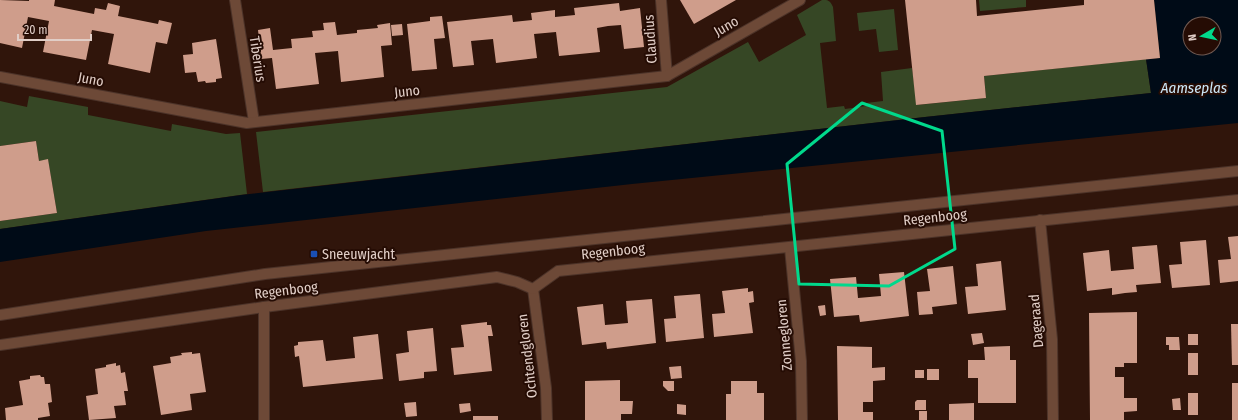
<svg xmlns="http://www.w3.org/2000/svg" width="1238" height="420" font-family="'Fira Sans Condensed',sans-serif">
	<style>
		.green { fill: #364725 }
		.water { fill: #000b17; fill-rule: evenodd }
		.building { fill: #cf9d8b }
		.lines { fill: none; stroke-linecap: round; stroke-linejoin: round }
		.lane-casing { stroke: #4c3329; stroke-width: 12 }
		.street-casing { stroke: #4c3329; stroke-width: 12 }
		.lane { stroke: #6d4937; stroke-width: 10 }
		.street { stroke: #6d4937; stroke-width: 10 }
		.marked { fill: none; stroke: #00d98c; stroke-width: 3; stroke-linejoin: round }
		.transit-dot { fill: #1a4fb4; stroke: #250c04; stroke-width: 1.5 }
		.labels { text-anchor: middle; stroke-width: 4; stroke-linejoin: round; paint-order: stroke }
		.street-label { font-size: 14px; fill: #e1cec7; stroke: #250c04 }
		.poi-label { font-size: 14px; fill: #e1cec7; stroke: #250c04; text-anchor: start }
		.water-label { font-size: 15px; font-style: italic; fill: #cbe7f8; stroke: #250c04 }
	</style>
	<rect width="100%" height="100%" fill="#30150b"/>
	<g class="green">
		<path d="M822 0C828 0 830 0 833 7L836 41 820 43 827 108 844 106 845 109 866 106V103L883 101 881 72 912 68 917 105 986 98 984 76 1146 59 1151 93 925 117 263 192 256 132 667 87 748 42 759 62 806 35 797 15Z"/>
		<path d="M979 0H1026V7L980 11Z"/>
		<path d="M894 9 898 50 879 52 876 29 859 31 857 13Z"/>
		<path d="M29 96 88 107V115L171 131 172 124 226 134 240 133 247 194 0 229V221L57 213 48 160 39 161 36 141 0 146V101L27 107Z"/>
	</g>
	<path class="water" d="M1154 0H1238V123L632 184 206 231 0 262V229L241 195 925 117 1151 93 1146 59 1160 58ZM1190 24H1214V48H1190Z"/>
	<g class="building">
		<path d="M0 0 29 1V0H55L54 6 94 14 95 8 106 10 108 3 120 6 118 16 158 24 159 20 172 23 167 44 156 42 150 73 108 64 114 34 92 30 86 60 43 52 49 21 28 17 22 48 0 43Z"/>
		<path d="M680 0H736L694 24Z"/>
		<path d="M905 0H976L977 16 1084 5V0H1154L1160 58 984 76 986 98 916 105Z"/>
		<path d="M619 3 620 11 640 8 644 47 624 49 621 25 608 26 597 28 600 52 559 56 556 32 534 34 537 58 496 63 493 39 471 41 474 65 453 67 447 22 512 15 513 22 532 20 531 13 555 10V17L575 15 574 8Z"/>
		<path d="M442 16 445 38 434 39 437 69 412 71 407 24 430 21V17Z"/>
		<path d="M335 22 337 35 357 33V30L378 28 377 25 390 23 392 45 381 46 384 77 341 82 338 51 315 53 319 84 276 89 272 58 261 59 258 30 270 28 273 50 292 48 291 39 313 37 312 31 324 30 323 23Z"/>
		<path d="M402 24 403 35 392 36 391 25Z"/>
		<path d="M216 39 222 78 216 79V82L206 83 205 81 198 82 196 72 185 73 183 55 193 54 192 43Z"/>
		<path d="M36 141 39 161 48 159 57 213 0 221V146Z"/>
		<path d="M1238 236V281L1220 283 1218 260 1231 259 1228 237Z"/>
		<path d="M1206 240 1210 285 1172 288 1169 265 1182 264 1180 242Z"/>
		<path d="M1157 245 1161 283 1136 285 1137 292 1125 293 1112 295V288L1087 291 1083 253 1109 250 1111 271 1122 270 1134 269 1132 247Z"/>
		<path d="M1001 261 1006 310 968 314 965 287 978 286 976 264Z"/>
		<path d="M953 266 957 304 932 307 933 314 919 315 917 292 930 291 927 269Z"/>
		<path d="M904 272 909 316 860 322 859 315 834 317 830 279 856 277 858 298 881 296 879 274Z"/>
		<path d="M748 288V292L753 291 754 302 749 303 753 333 714 337 712 314 725 313 722 291Z"/>
		<path d="M700 294 704 338 666 342 664 319 676 318 674 296Z"/>
		<path d="M652 299 656 343 607 349 606 342 582 345 577 307 603 304 605 325 617 324 628 323 626 301Z"/>
		<path d="M825 305 826 315 820 316 818 306Z"/>
		<path d="M1137 312V363H1124V367H1115V377H1124V398H1137V411L1124 412V420H1090L1089 313Z"/>
		<path d="M487 322V325H491L493 336H488L492 371 454 375 451 348 464 347 461 325Z"/>
		<path d="M1231 324H1238V365H1232Z"/>
		<path d="M433 328 437 371 424 372V378L399 381 396 354 409 352 407 331Z"/>
		<path d="M982 333 984 343 973 345 971 334Z"/>
		<path d="M378 334 383 379 303 387 299 356 295 357 294 346 298 345V342L323 340 326 361 355 358 353 337Z"/>
		<rect x="1188" y="334" width="10" height="11"/>
		<path d="M1166 337H1179L1180 350H1169V345H1166Z"/>
		<path d="M837 346 872 347V368L885 367V380L873 381V402H863V412H873V420H838Z"/>
		<path d="M1010 346V360H1016V403H978V378H968V360H985L984 347Z"/>
		<path d="M192 352V354L200 353 206 392 190 394 192 410 161 415 153 366 171 363 170 357 182 355 181 353Z"/>
		<rect x="1188" y="353" width="10" height="22"/>
		<path d="M116 363V366L120 365 121 373 125 372 128 391H124L126 405 114 406 116 418 89 420 86 396 98 394 95 369 106 367V365Z"/>
		<path d="M681 366 682 378 671 379 669 367Z"/>
		<rect x="927" y="369" width="12" height="11"/>
		<rect x="915" y="370" width="9" height="8"/>
		<path d="M40 375 41 377H44L45 384H50L52 402 48 403 50 416 38 418V420H6L5 408 23 405 19 381 30 379V376Z"/>
		<path d="M620 380V401H633L632 414H621V420H585V381Z"/>
		<path d="M663 381H674V391H668L663 386Z"/>
		<path d="M731 381H757V393H764V420H726V394H731Z"/>
		<rect x="1232" y="383" width="6" height="37"/>
		<rect x="1188" y="393" width="10" height="22"/>
		<path d="M1180 398 1181 410H1173L1172 399Z"/>
		<path d="M917 400H926V410H915V402Z"/>
		<path d="M416 402 417 416 406 417 404 403Z"/>
		<path d="M470 403 471 411 460 413 459 404Z"/>
		<path d="M974 403V420H949V404Z"/>
		<path d="M677 404 686 405V415L677 414Z"/>
		<rect x="919" y="411" width="8" height="9"/>
		<rect x="473" y="416" width="25" height="4"/>
	</g>
	<g class="lines">
		<defs>
			<path id="lane" d="M0 315 265 274 1238 171"/>
			<g id="street">
				<path d="M235 0 254 122"/>
				<path d="M661 0 667 76"/>
				<path d="M0 77 247 123 667 76 800 0"/>
				<path d="M1040 220 1052 339 1053 420"/>
				<path d="M790 248 801 361 802 420"/>
				<path d="M533 289 546 388 547 420"/>
				<path d="M0 345 264 307 497 277 517 282 533 289 558 271C785 248 1011 223 1238 200"/>
				<path d="M264 420V307"/>
			</g>
		</defs>
		<use href="#lane" class="lane-casing"/>
		<use href="#street" class="street-casing"/>
		<use href="#lane" class="lane"/>
		<use href="#street" class="street"/>
	</g>
	<path class="marked" d="M862 103 942 131 955 249 889 286 799 284 787 164Z"/>
	<rect class="transit-dot" x="310" y="250" width="8" height="8" rx="2"/>
	<g class="labels">
		<g class="street-label">
			<text transform="translate(726 26) rotate(-30)" y="5">Juno</text>
			<text transform="translate(650 39) rotate(-94)" y="5">Claudius</text>
			<text transform="translate(258 59) rotate(81)" y="5">Tiberius</text>
			<text transform="translate(91 79) rotate(11)" y="5">Juno</text>
			<text transform="translate(407 91) rotate(-6)" y="5">Juno</text>
			<text transform="translate(935 217) rotate(-6)" y="5">Regenboog</text>
			<text transform="translate(613 251) rotate(-6)" y="5">Regenboog</text>
			<text transform="translate(286 290) rotate(-7)" y="5">Regenboog</text>
			<text transform="translate(1036 321) rotate(-95)" y="5">Dageraad</text>
			<text transform="translate(784 335) rotate(-95)" y="5">Zonnegloren</text>
			<text transform="translate(527 356) rotate(-97)" y="5">Ochtendgloren</text>
		</g>
		<g class="poi-label">
			<text x="322" y="259">Sneeuwjacht</text>
		</g>
		<g class="water-label">
			<text x="1194" y="93">Aamseplas</text>
		</g>
	</g>
	<g transform="translate(1202 36) rotate(261)"><circle r="19" fill="#250c04" stroke="#705a52"/>
	<path d="M0-3L7 15L0 10L-7 15Z" fill="#00d98c"/>
	<text y="-6" font-size="11" font-weight="bold" text-anchor="middle" fill="#e1cec7">N</text>
	</g>
	<path d="M18 34v6h73v-6" fill="none" stroke="#e1cec7" stroke-width="2"/>
	<text x="24" y="34" font-size="12" fill="#e1cec7" stroke="#250c04" stroke-width="3" paint-order="stroke">20 m</text>
</svg>
